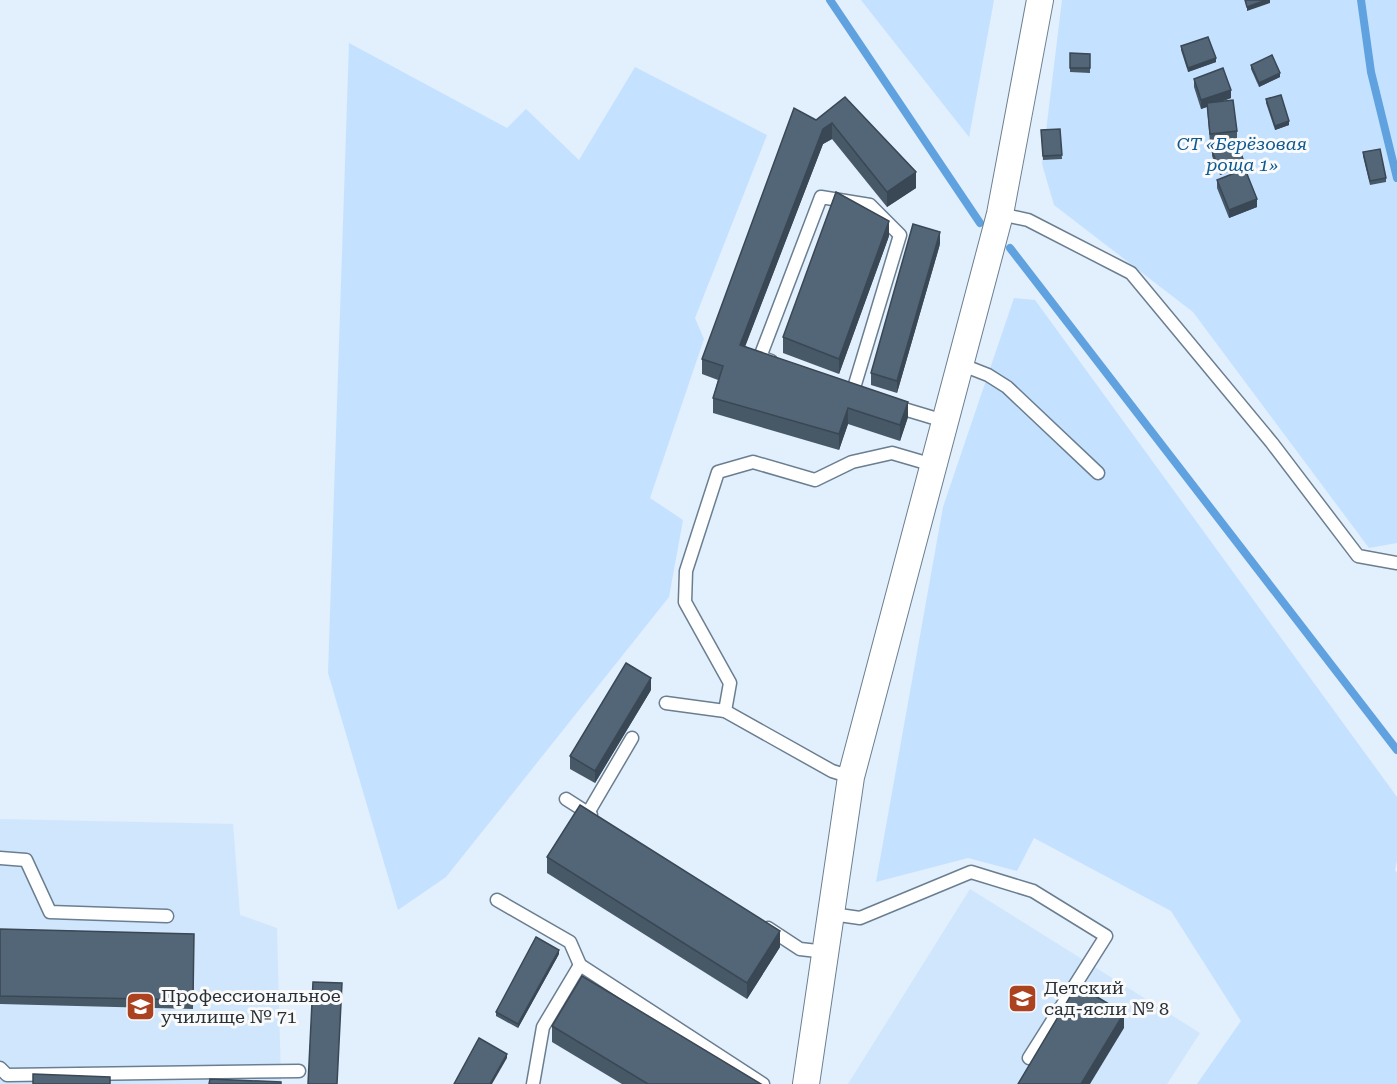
<svg xmlns="http://www.w3.org/2000/svg" width="1397" height="1084" font-family="'Roboto Serif',serif">
	<style>
		.built { fill: #d0e6fc }
		.green { fill: #c4e2ff }
		.lines { fill: none; stroke-linecap: round; stroke-linejoin: round }
		.stream { stroke: #60a2df; stroke-width: 8 }
		.lane-casing { stroke: #6a7e91; stroke-width: 15 }
		.street-casing { stroke: #6a7e91; stroke-width: 28 }
		.lane { stroke: #fff; stroke-width: 12 }
		.street { stroke: #fff; stroke-width: 26 }
		.wall { fill: #475867 }
		.shaded-wall { fill: #3a4754 }
		.building { fill: #536678; stroke: #3a4754; stroke-width: 1.5 }
		.labels { text-anchor: middle; stroke-width: 6; stroke-linejoin: round; paint-order: stroke }
		.park-label { font-size: 18px; font-style: italic; fill: #0e5991; stroke: #fafafa }
		.poi-label { font-size: 18px; fill: #272f37; stroke: #fafafa; text-anchor: start }
	</style>
	<rect width="100%" height="100%" fill="#e2effc"/>
	<g class="built">
		<path d="M0 819 233 824 240 915 277 928 281 1084H0Z"/>
		<path d="M970 889 1200 1033 1167 1084H848Z"/>
	</g>
	<g class="green">
		<path d="M861 0H994L969 137Z"/>
		<path d="M1062 0H1397V543L1369 548 1193 312 1054 205 1042 164Z"/>
		<path d="M349 43 507 128 526 109 579 160 635 67 767 135 695 318 704 339 650 498 683 520 669 597 446 877 398 910 328 673Z"/>
		<path d="M1014 298 1035 300 1397 797V861L1395 870 1397 873V1084H1197L1241 1021 1171 911 1034 838 1017 871 968 858 876 882 943 507Z"/>
	</g>
	<g class="lines">
		<g class="stream">
			<path d="M830 0 980 223"/>
			<path d="M1361 0 1371 72 1397 178"/>
			<path d="M1010 248 1397 750"/>
		</g>
		<defs>
			<g id="lane">
				<path d="M1000 214 1028 220 1131 273 1272 443 1358 556 1397 563"/>
				<path d="M771 361 760 357 821 197 870 205 900 235 853 391"/>
				<path d="M960 364 988 375 1007 387 1098 473"/>
				<path d="M894 406 944 421"/>
				<path d="M666 703 725 711 832 771 851 777"/>
				<path d="M725 711 730 683 685 602 686 571 718 472 753 462 815 480 852 462 892 453 933 465"/>
				<path d="M566 799 591 815"/>
				<path d="M588 813 632 738"/>
				<path d="M0 858 26 860 50 912 167 916"/>
				<path d="M497 900 570 942 580 965 763 1084"/>
				<path d="M832 914 860 918 971 872 1033 891 1106 936 1029 1058"/>
				<path d="M768 928 800 949 826 952"/>
				<path d="M0 1068 7 1075 299 1071"/>
				<path d="M533 1084 543 1027 580 965"/>
			</g>
			<path id="street" d="M806 1084 851 777 1000 214 1040 0"/>
		</defs>
		<use href="#lane" class="lane-casing"/>
		<use href="#street" class="street-casing"/>
		<use href="#lane" class="lane"/>
		<use href="#street" class="street"/>
	</g>
	<g class="wall">
		<path d="M1181 46 1216 62 1188 72 1181 50Z"/>
		<path d="M1070 53 1090 54V73L1070 72Z"/>
		<path d="M1251 65 1280 77 1259 87 1251 69Z"/>
		<path d="M1194 79 1231 98 1220 102 1237 131V140L1210 143 1207 107 1201 109 1194 87Z"/>
		<path d="M845 97 916 188 887 207 832 139 823 144 745 346 908 417 900 441 848 424 839 450 713 413V398L718 380 702 374V359L816 120Z"/>
		<path d="M1266 99 1289 125 1275 130 1266 103Z"/>
		<path d="M1060 129 1062 159 1043 160 1041 130Z"/>
		<path d="M1212 151 1244 166 1220 175 1212 156Z"/>
		<path d="M1363 152 1386 178V182L1370 185 1363 156Z"/>
		<path d="M1217 180 1257 207 1229 218 1217 188Z"/>
		<path d="M889 236 839 374 783 353V337Z"/>
		<path d="M940 244 897 393 871 385V373Z"/>
		<path d="M651 690 595 783 570 769V756Z"/>
		<path d="M547 857 780 947 747 999 547 873Z"/>
		<path d="M0 929 194 934 193 1009 0 1004Z"/>
		<path d="M559 954 518 1028 496 1016V1012Z"/>
		<path d="M552 1026 761 1084H622L552 1042Z"/>
	</g>
	<g class="shaded-wall">
		<path d="M1266 0H1270V3L1247 11V7Z"/>
		<path d="M1216 58V62L1188 72V68Z"/>
		<path d="M1280 73V77L1259 87V83Z"/>
		<path d="M1231 90V98L1201 109V100Z"/>
		<path d="M1289 121V125L1275 130V126Z"/>
		<path d="M832 123V139L823 144 740 360V345L823 129Z"/>
		<path d="M1244 162V166L1220 175V171Z"/>
		<path d="M916 172V188L887 207V192Z"/>
		<path d="M1257 199V207L1229 218V210Z"/>
		<path d="M889 221V236L839 374V359Z"/>
		<path d="M940 232V244L897 393V381Z"/>
		<path d="M908 402V417L900 441V425Z"/>
		<path d="M848 408V424L839 450V434Z"/>
		<path d="M651 678V690L595 783V771Z"/>
		<path d="M780 931V947L747 999V983Z"/>
		<path d="M559 950V954L518 1028V1024Z"/>
		<path d="M1124 1013V1028L1090 1084H1081Z"/>
		<path d="M507 1054V1058L492 1084H490Z"/>
	</g>
	<g class="building">
		<path d="M1245 0H1266L1247 7Z"/>
		<path d="M1208 37 1216 58 1188 68 1181 46Z"/>
		<path d="M1070 53 1090 54V68H1070Z"/>
		<path d="M1272 55 1280 73 1259 83 1251 65Z"/>
		<path d="M1223 68 1231 90 1201 100 1194 79Z"/>
		<path d="M1281 95 1289 121 1275 126 1266 99Z"/>
		<path d="M845 97 916 172 887 192 832 123 823 129 740 345 908 402 900 425 848 408 839 434 713 398 723 366 702 359 794 108 816 120Z"/>
		<path d="M1233 100 1237 131 1210 134 1207 103Z"/>
		<path d="M1060 129 1062 155 1043 156 1041 130Z"/>
		<path d="M1237 142 1244 162 1220 171 1212 151Z"/>
		<path d="M1380 149 1386 178 1370 181 1363 152Z"/>
		<path d="M1245 169 1257 199 1229 210 1217 180Z"/>
		<path d="M836 192 889 221 839 359 783 337Z"/>
		<path d="M913 224 940 232 897 381 871 373Z"/>
		<path d="M626 663 651 678 595 771 570 756Z"/>
		<path d="M580 805 780 931 747 983 547 857Z"/>
		<path d="M0 929 194 934 193 1000 0 996Z"/>
		<path d="M536 937 559 950 518 1024 496 1012Z"/>
		<path d="M582 976 761 1084H648L552 1026Z"/>
		<path d="M313 982 342 983 337 1084H308Z"/>
		<path d="M1077 985 1124 1013 1081 1084H1018Z"/>
		<path d="M479 1038 507 1054 490 1084H454Z"/>
		<path d="M33 1074 110 1077V1084H33Z"/>
		<path d="M210 1079 281 1082V1084H209Z"/>
	</g>
	<defs>
		<symbol id="school-square" viewBox="-11 -11 22 22"><rect x="-9" y="-9" width="18" height="18" rx="4" fill="#ab4321" stroke="#fafafa"/><path d="M0-5L7-2L0 1L-7-2ZM-4 1L0 2.5L4 1V4Q0 6-4 4Z" fill="#fff"/></symbol>
		<symbol id="university-square" viewBox="-11 -11 22 22"><rect x="-9" y="-9" width="18" height="18" rx="4" fill="#ab4321" stroke="#fafafa"/><path d="M0-5L7-2L0 1L-7-2ZM-4 1L0 2.5L4 1V4Q0 6-4 4Z" fill="#fff"/></symbol>
	</defs>
	<g fill-rule="evenodd">
		<use href="#school-square" x="1006" y="982" width="33" height="33"/>
		<use href="#university-square" x="124" y="990" width="33" height="33"/>
	</g>
	<g class="labels">
		<g class="park-label">
			<text x="1242" y="150">СТ «Берёзовая<tspan x="1242" dy="21">роща 1»</tspan></text>
		</g>
		<g class="poi-label">
			<text x="1044" y="994">Детский<tspan x="1044" dy="21">сад-ясли № 8</tspan></text>
			<text x="161" y="1002">Профессиональное<tspan x="161" dy="21">училище № 71</tspan></text>
		</g>
	</g>
</svg>
